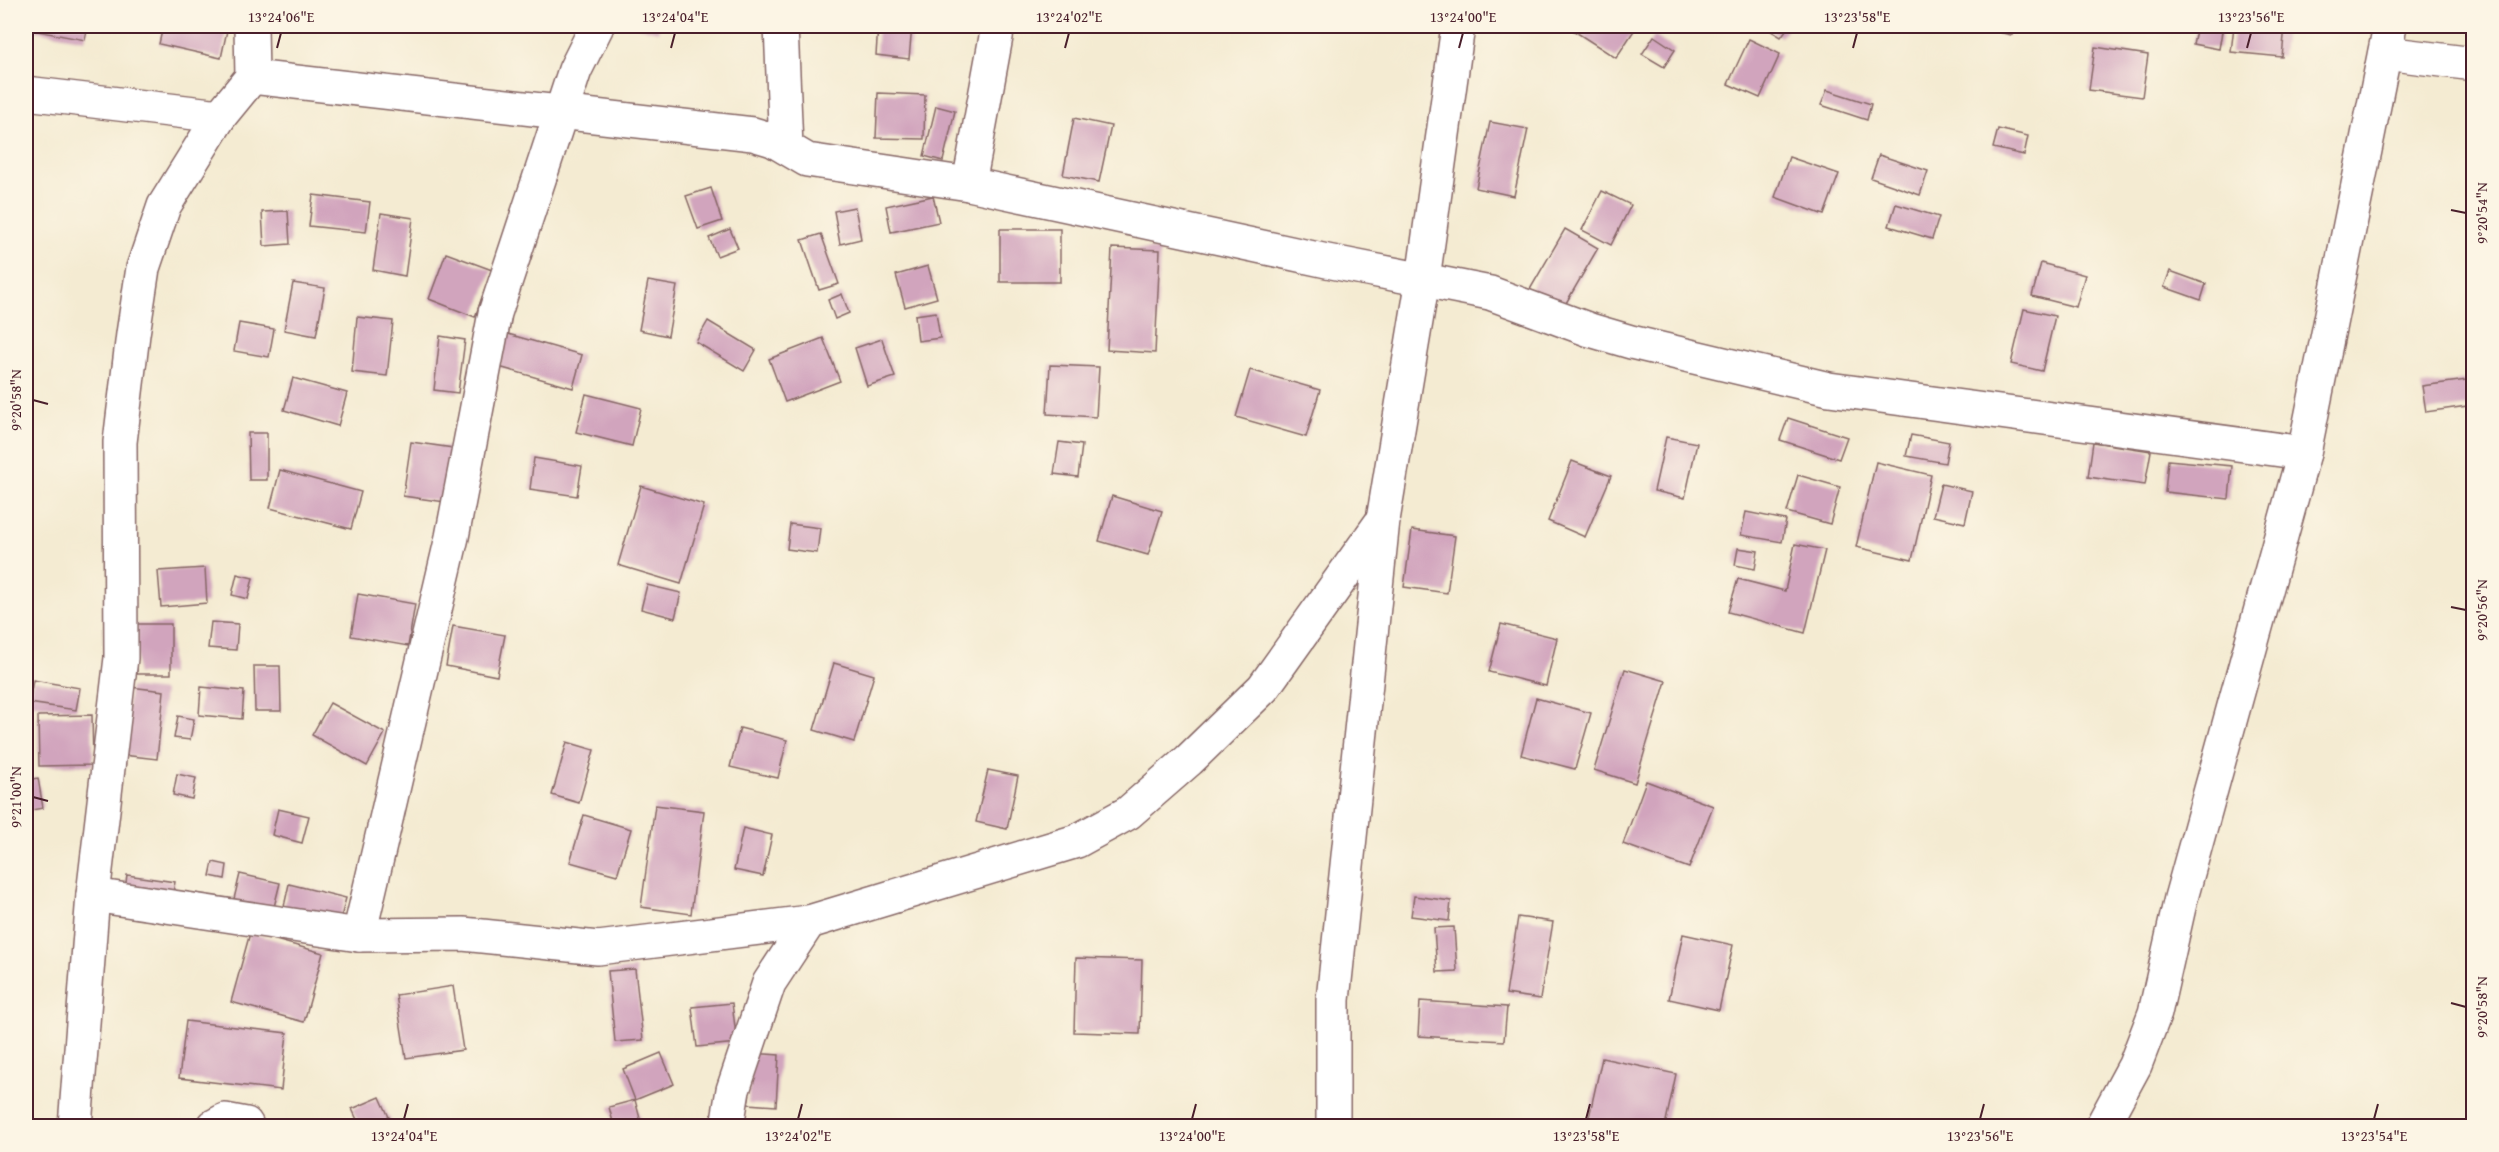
<svg xmlns="http://www.w3.org/2000/svg" width="2499" height="1152" font-family="'Gentium Book Plus',serif">
	<style>
		.building { fill: #d1a4bd }
		.lines { fill: none; stroke-linecap: round; stroke-linejoin: round }
		.minor-casing { stroke: #866665; stroke-width: 36 }
		.minor { stroke: #fff; stroke-width: 33 }
		.ticks { fill: none; stroke: #4a1f2b; stroke-width: 2 }
		.neatline { fill: none; stroke: #4a1f2b; stroke-width: 2 }
		.ticks-label { font-size: 15px; text-anchor: middle; fill: #4a1f2b }
	</style>
	<rect width="100%" height="100%" fill="#fcf5e5"/>
	<filter id="ink" filterUnits="userSpaceOnUse"><feTurbulence type="fractalNoise" baseFrequency=".0167" numOctaves="2"/><feDisplacementMap in="SourceGraphic" scale="12" xChannelSelector="R" yChannelSelector="G"/><feConvolveMatrix kernelMatrix="1 2 1 2 8 2 1 2 1" color-interpolation-filters="sRGB"/></filter>
	<filter id="wash" filterUnits="userSpaceOnUse"><feTurbulence type="fractalNoise" baseFrequency=".008" numOctaves="4" result="noise"/><feDisplacementMap in="SourceGraphic" scale="24" xChannelSelector="R" yChannelSelector="G"/><feGaussianBlur stdDeviation="1.35" result="paint"/><feColorMatrix in="noise" values="0 0 0 0 0 0 0 0 0 0 0 0 0 0 0 0 0 1.4 0 .05"/><feComposite in="paint" operator="in"/></filter>
	<g filter="url(#wash)">
		<rect width="100%" height="100%" fill="#f4ebd2"/>
		<g id="blocks">
			<g class="building">
				<path d="M26 26H88L85 40 26 29Z"/>
				<path d="M163 26H228L221 58 159 44Z"/>
				<path d="M634 26H659L658 32Z"/>
				<path d="M878 26H912L909 59 876 55Z"/>
				<path d="M1569 26H1637L1616 58 1568 27Z"/>
				<path d="M1763 26H1789L1781 37Z"/>
				<path d="M1970 26H2014L2012 35Z"/>
				<path d="M2197 26H2223L2219 49 2193 44Z"/>
				<path d="M2234 26H2285L2282 57 2231 52Z"/>
				<path d="M1654 36 1675 50 1664 67 1642 54Z"/>
				<path d="M1749 39 1780 54 1760 98 1728 84Z"/>
				<path d="M2095 47 2148 55 2142 97 2089 90Z"/>
				<path d="M1827 90 1871 104 1867 120 1821 105Z"/>
				<path d="M878 93 925 95 924 139 876 138Z"/>
				<path d="M936 106 955 111 943 161 924 156Z"/>
				<path d="M1074 118 1111 126 1099 182 1063 175Z"/>
				<path d="M1490 122 1528 129 1514 196 1476 188Z"/>
				<path d="M1998 129 2028 136 2024 155 1993 148Z"/>
				<path d="M1879 155 1928 171 1920 195 1871 178Z"/>
				<path d="M1789 157 1839 174 1824 215 1775 197Z"/>
				<path d="M711 188 722 221 698 229 686 196Z"/>
				<path d="M1602 191 1631 205 1611 245 1582 230Z"/>
				<path d="M313 195 370 202 366 232 309 226Z"/>
				<path d="M933 196 939 222 891 232 886 206Z"/>
				<path d="M1896 204 1939 217 1932 239 1889 226Z"/>
				<path d="M855 207 861 239 840 244 834 211Z"/>
				<path d="M288 211 290 244 264 246 262 212Z"/>
				<path d="M381 213 413 218 405 276 373 270Z"/>
				<path d="M730 229 738 248 717 256 709 238Z"/>
				<rect x="1000" y="229" width="60" height="53"/>
				<path d="M1565 229 1598 248 1558 317 1525 298Z"/>
				<path d="M821 234 839 284 819 290 802 240Z"/>
				<path d="M1112 248 1160 250 1155 353 1107 350Z"/>
				<path d="M446 253 492 270 475 317 429 299Z"/>
				<path d="M2041 263 2085 275 2076 307 2032 296Z"/>
				<path d="M928 266 937 298 905 307 896 275Z"/>
				<path d="M2170 271 2206 284 2201 300 2164 287Z"/>
				<path d="M648 281 677 286 668 336 639 330Z"/>
				<path d="M293 283 325 288 316 336 284 330Z"/>
				<path d="M842 294 849 313 835 319 828 300Z"/>
				<path d="M2024 309 2055 316 2042 371 2011 364Z"/>
				<path d="M936 312 940 338 918 341 915 315Z"/>
				<path d="M357 317 393 321 387 376 352 372Z"/>
				<path d="M708 321 756 350 744 371 696 342Z"/>
				<path d="M239 323 274 329 269 357 234 351Z"/>
				<path d="M508 334 582 355 573 388 499 367Z"/>
				<path d="M440 336 465 340 458 393 434 390Z"/>
				<path d="M823 338 840 381 785 402 769 359Z"/>
				<path d="M882 339 895 377 867 386 855 348Z"/>
				<path d="M1050 365 1099 367 1096 417 1047 414Z"/>
				<path d="M1250 370 1320 390 1306 437 1236 417Z"/>
				<path d="M293 378 347 393 338 426 284 410Z"/>
				<path d="M2474 379V405L2426 412 2422 386Z"/>
				<path d="M586 394 641 408 632 446 576 432Z"/>
				<path d="M1788 418 1847 437 1839 459 1780 440Z"/>
				<path d="M248 433H267V480H249Z"/>
				<path d="M1911 435 1949 442 1945 463 1906 456Z"/>
				<path d="M1666 437 1697 443 1685 498 1654 491Z"/>
				<path d="M411 442 453 448 445 502 403 496Z"/>
				<path d="M1059 442 1082 445 1078 477 1054 474Z"/>
				<path d="M2093 442 2151 451 2145 485 2088 477Z"/>
				<path d="M534 458 582 466 577 496 530 489Z"/>
				<path d="M2168 460 2232 466 2229 499 2165 492Z"/>
				<path d="M1572 461 1611 476 1585 537 1548 521Z"/>
				<path d="M1876 462 1931 475 1912 560 1856 547Z"/>
				<path d="M280 470 361 492 351 529 270 508Z"/>
				<path d="M1798 475 1840 487 1830 524 1787 512Z"/>
				<path d="M1941 484 1972 491 1965 523 1933 516Z"/>
				<path d="M641 486 704 505 681 584 618 565Z"/>
				<path d="M1112 496 1162 511 1148 555 1099 541Z"/>
				<path d="M1746 512 1786 520 1782 542 1741 535Z"/>
				<path d="M790 524 820 528 817 553 787 549Z"/>
				<path d="M1412 530 1455 536 1447 593 1404 587Z"/>
				<path d="M1795 544 1825 550 1805 633 1728 612 1738 579 1785 591Z"/>
				<path d="M1738 548 1758 551 1755 569 1735 565Z"/>
				<path d="M205 568 207 603 161 607 158 571Z"/>
				<path d="M237 574 253 578 248 599 232 595Z"/>
				<path d="M647 585 681 593 675 618 641 609Z"/>
				<path d="M358 594 415 604 408 646 351 636Z"/>
				<path d="M211 622 238 624 236 650 208 648Z"/>
				<rect x="137" y="624" width="34" height="50"/>
				<path d="M1501 624 1557 638 1546 686 1489 672Z"/>
				<path d="M453 626 505 635 497 676 446 666Z"/>
				<path d="M834 663 874 675 854 742 814 730Z"/>
				<path d="M254 666H280L281 711H255Z"/>
				<path d="M1625 669 1666 681 1635 783 1594 770Z"/>
				<path d="M33 680 80 688 76 710 29 703Z"/>
				<path d="M130 687 164 691 157 759 123 755Z"/>
				<path d="M201 687 244 691 242 719 199 715Z"/>
				<path d="M1536 698 1591 713 1575 769 1521 755Z"/>
				<path d="M330 703 385 733 367 766 312 735Z"/>
				<path d="M92 715 93 765 39 766 38 716Z"/>
				<path d="M178 716 194 719 190 740 174 738Z"/>
				<path d="M740 728 787 740 778 778 730 767Z"/>
				<path d="M567 742 594 750 579 803 552 795Z"/>
				<path d="M988 770 1018 776 1007 829 976 822Z"/>
				<path d="M177 774 196 778 192 799 173 795Z"/>
				<path d="M38 778 43 808 26 811V780Z"/>
				<path d="M1646 781 1713 806 1689 868 1623 844Z"/>
				<path d="M655 805 704 811 691 914 641 907Z"/>
				<path d="M278 809 309 816 302 843 272 835Z"/>
				<path d="M584 815 631 829 617 875 570 862Z"/>
				<path d="M743 828 772 835 763 876 734 870Z"/>
				<path d="M213 862 227 865 225 879 210 876Z"/>
				<path d="M240 874 280 883 273 911 233 903Z"/>
				<path d="M127 875 175 882 172 898 125 890Z"/>
				<path d="M289 884 346 898 339 925 283 911Z"/>
				<path d="M1414 896 1451 901 1449 921 1411 916Z"/>
				<path d="M1518 917 1553 922 1540 999 1506 994Z"/>
				<path d="M1454 927 1457 971 1437 972 1434 928Z"/>
				<path d="M250 933 323 953 304 1022 231 1002Z"/>
				<path d="M1683 934 1733 945 1719 1010 1669 999Z"/>
				<path d="M1076 958 1142 960 1140 1034 1074 1032Z"/>
				<path d="M635 969 643 1040 615 1042 608 971Z"/>
				<path d="M453 986 463 1050 406 1058 396 995Z"/>
				<path d="M1420 1001 1507 1007 1504 1041 1418 1036Z"/>
				<path d="M732 1003 737 1043 697 1047 692 1007Z"/>
				<path d="M186 1021 287 1033 281 1090 179 1078Z"/>
				<path d="M661 1053 674 1084 635 1100 642 1126H614L609 1107 635 1100 623 1069Z"/>
				<path d="M752 1053 779 1055 776 1106 748 1104Z"/>
				<path d="M1602 1058 1676 1074 1665 1126H1587Z"/>
				<path d="M380 1097 393 1126H360L352 1109Z"/>
			</g>
		</g>
	</g>
	<g filter="url(#ink)">
		<use href="#blocks" fill-opacity="0" stroke="#866665" stroke-width="1.5"/>
		<g class="lines">
			<defs>
				<g id="minor">
					<path d="M781 26 786 147"/>
					<path d="M2385 53 2474 64"/>
					<path d="M252 77 753 134 773 140 807 160 969 184 1327 261 1490 293 1590 330 1631 342 1829 389 2304 453"/>
					<path d="M26 93 220 116"/>
					<path d="M969 184 998 26"/>
					<path d="M93 895 359 935 463 934 598 948 809 922 1077 841 1128 813 1189 760 1263 688 1383 520"/>
					<path d="M359 935 452 537 495 313 575 70 597 26"/>
					<path d="M75 1126 93 895 121 658 120 442 133 334 143 268 164 206 220 116 252 77 251 26"/>
					<path d="M214 1126 225 1120 246 1124 247 1126"/>
					<path d="M727 1126 733 1090 769 983 809 922"/>
					<path d="M1333 1126V1000L1383 520 1423 279 1458 26"/>
					<path d="M2102 1126 2135 1065 2155 1013 2181 898 2304 453 2390 26"/>
				</g>
			</defs>
			<use href="#minor" class="minor-casing"/>
			<use href="#minor" class="minor"/>
		</g>
	</g>
	<path class="ticks" d="M277 48 281 33M671 48 675 33M1065 48 1069 33M1459 48 1463 33M1853 48 1857 33M2247 48 2251 33M2451 210 2466 213M33 400 48 404M2451 607 2466 610M33 797 48 801M2451 1003 2466 1007M404 1119 408 1104M798 1119 802 1104M1192 1119 1196 1104M1586 1119 1590 1104M1980 1119 1984 1104M2374 1119 2378 1104"/>
	<rect width="2499" height="1152" fill="none" stroke="#fcf5e5" stroke-width="66"/>
	<rect x="33" y="33" width="2433" height="1086" class="neatline"/>
	<g class="ticks-label">
		<text x="281" y="22">13°24'06"E</text>
		<text x="675" y="22">13°24'04"E</text>
		<text x="1069" y="22">13°24'02"E</text>
		<text x="1463" y="22">13°24'00"E</text>
		<text x="1857" y="22">13°23'58"E</text>
		<text x="2251" y="22">13°23'56"E</text>
		<text transform="translate(2482 213) rotate(-90)" y="5">9°20'54"N</text>
		<text transform="translate(16 400) rotate(-90)" y="5">9°20'58"N</text>
		<text transform="translate(2482 610) rotate(-90)" y="5">9°20'56"N</text>
		<text transform="translate(16 797) rotate(-90)" y="5">9°21'00"N</text>
		<text transform="translate(2482 1007) rotate(-90)" y="5">9°20'58"N</text>
		<text x="404" y="1141">13°24'04"E</text>
		<text x="798" y="1141">13°24'02"E</text>
		<text x="1192" y="1141">13°24'00"E</text>
		<text x="1586" y="1141">13°23'58"E</text>
		<text x="1980" y="1141">13°23'56"E</text>
		<text x="2374" y="1141">13°23'54"E</text>
	</g>
</svg>
